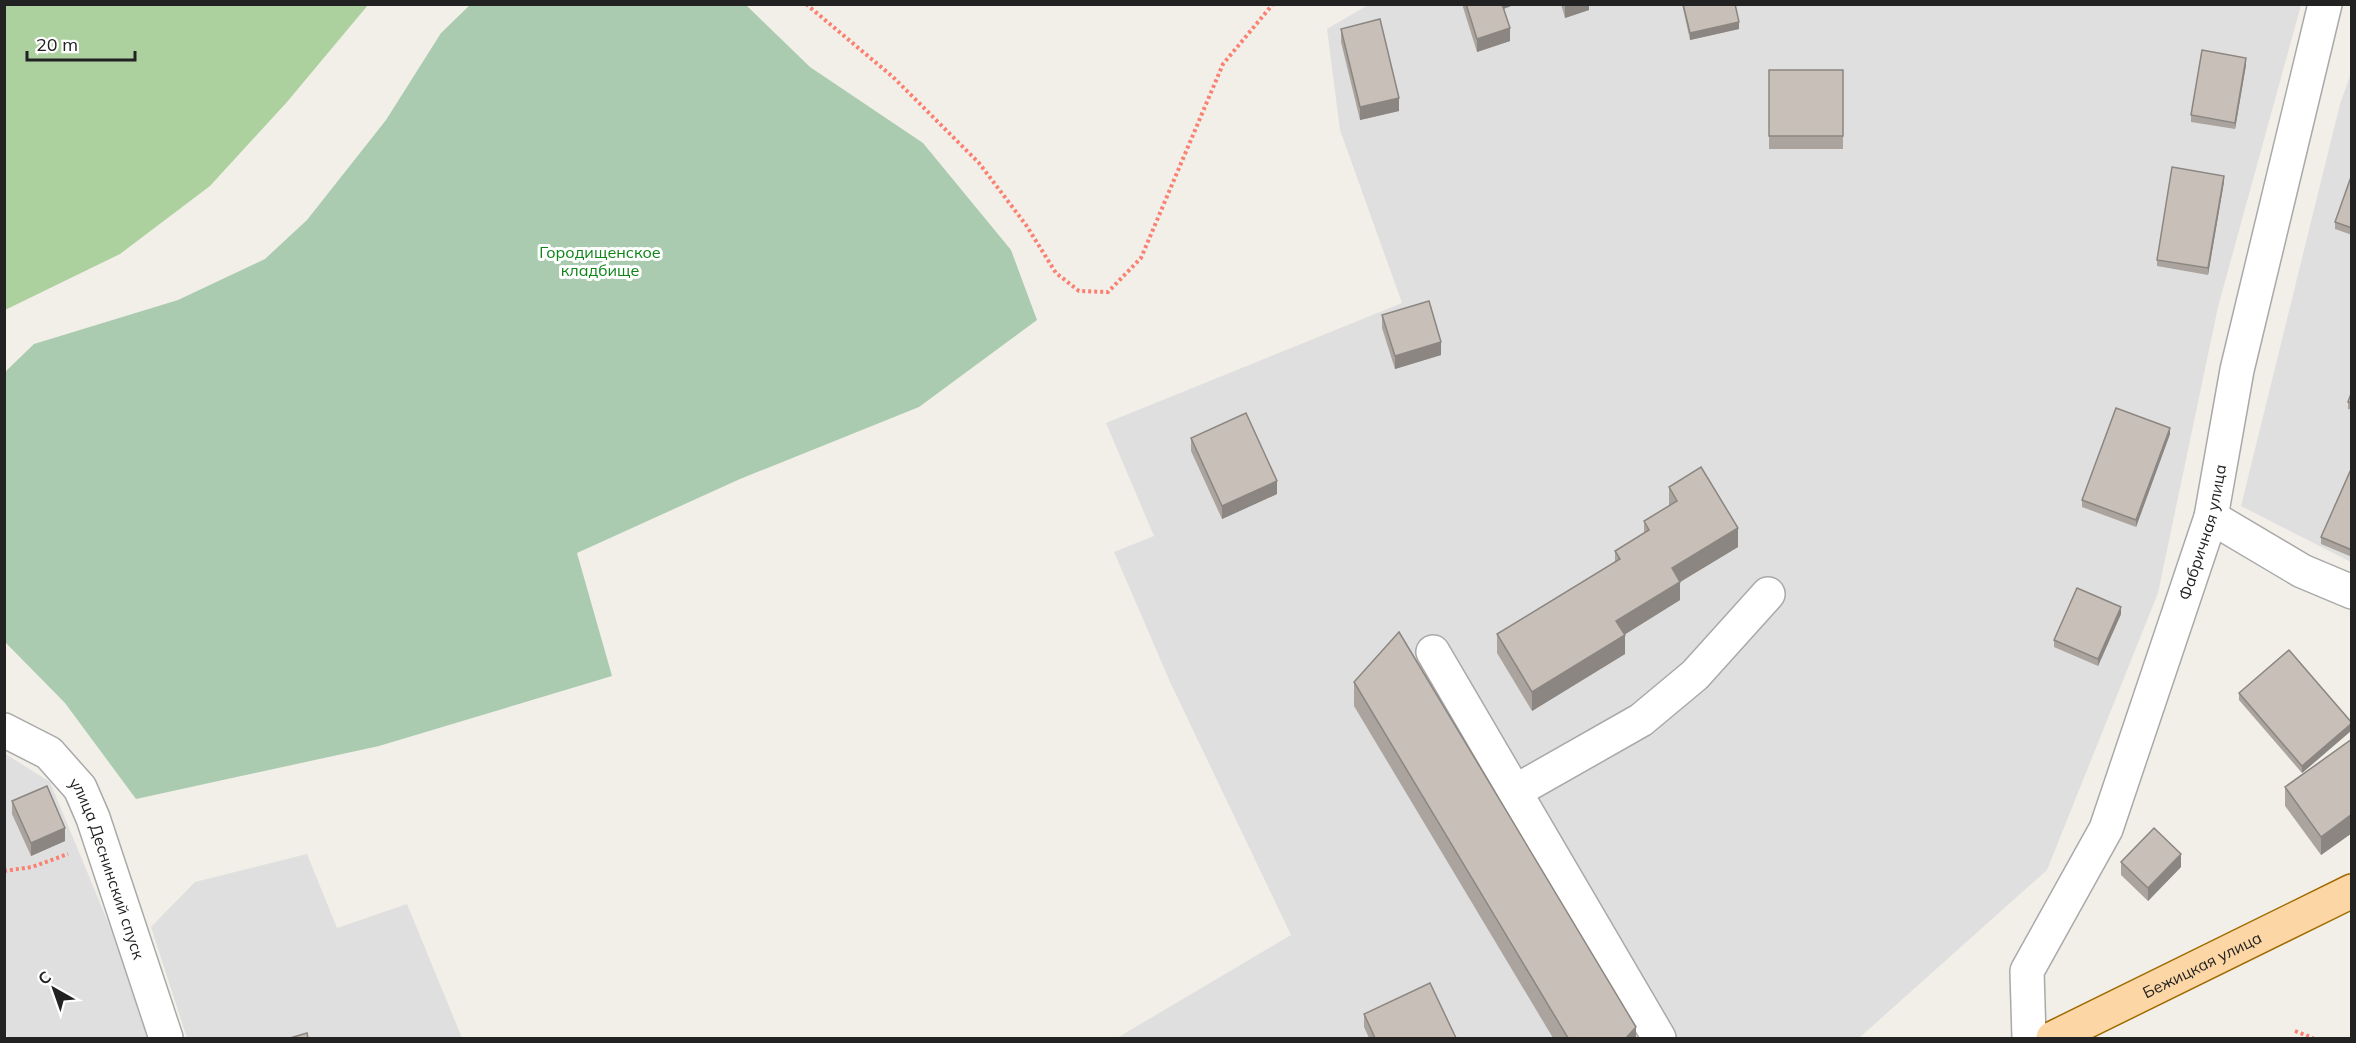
<svg xmlns="http://www.w3.org/2000/svg" width="2356" height="1043" font-family="Mulish,sans-serif">
	<style>
		.residential { fill: #e0dfdf }
		.forest { fill: #add19e }
		.cemetery { fill: #aacbaf }
		.lines { fill: none; stroke-linecap: round; stroke-linejoin: round }
		.minor-casing { stroke: #a9a9a9; stroke-width: 36 }
		.major-casing { stroke: #a06b00; stroke-width: 36 }
		.path { stroke: #fa8072; stroke-width: 4; stroke-dasharray: 3 3; stroke-linecap: butt }
		.minor { stroke: #fff; stroke-width: 33 }
		.major { stroke: #fcd6a4; stroke-width: 33 }
		.wall { fill: #aba49e }
		.shaded-wall { fill: #8b8681 }
		.building { fill: #c7bfb8; stroke: #8b8681; stroke-width: 1.5 }
		.labels { text-anchor: middle; stroke-width: 6; stroke-linejoin: round; paint-order: stroke }
		.park-label { font-size: 16px; fill: #0c8416; stroke: #fff }
		.street-label { font-size: 16px; fill: #222; stroke: #fff }
	</style>
	<rect width="100%" height="100%" fill="#f2efe9"/>
	<g class="residential">
		<path d="M1368 5H2301L2218 307 2158 593 2047 870 1859 1038H1117L1291 935 1171 684 1114 552 1154 536 1106 423 1402 303 1340 130 1327 29Z"/>
		<path d="M2351 73V562L2241 506 2340 104Z"/>
		<path d="M4 753 50 782 112 932 148 1038H8L4 1028Z"/>
		<path d="M307 854 337 928 407 904 462 1038H187L151 927 195 882Z"/>
	</g>
	<path class="forest" d="M5 4H368V5L287 102 210 186 120 254 5 310Z"/>
	<path class="cemetery" d="M471 4 746 5 810 67 923 143 1011 250 1037 320 919 407 740 479 577 553 612 676 379 746 136 799 65 703 5 642V372L34 344 178 300 265 259 307 220 386 120 441 33Z"/>
	<g class="lines">
		<defs>
			<g id="minor">
				<path d="M2211 517 2302 571 2352 592"/>
				<path d="M1433 652 1659 1038"/>
				<path id="s1" d="M4 730 49 753 80 788 93 818 166 1038"/>
				<path d="M1516 791 1641 720 1695 675 1768 594"/>
				<path id="s2" d="M2029 1038 2027 971 2106 829 2211 517 2237 370 2325 4"/>
			</g>
			<g id="major">
				<path id="s3" d="M2053 1038 2352 891"/>
			</g>
		</defs>
		<use href="#minor" class="minor-casing"/>
		<use href="#major" class="major-casing"/>
		<g class="path">
			<path d="M806 4 893 77 979 163 1026 225 1056 273 1079 291 1108 292 1141 258 1223 64 1273 4"/>
			<path d="M4 871 32 867 68 854"/>
			<path d="M2295 1031 2313 1038"/>
		</g>
		<use href="#minor" class="minor"/>
		<use href="#major" class="major"/>
	</g>
	<g class="wall">
		<path d="M1462 4H1516L1504 9 1510 41 1477 52Z"/>
		<path d="M1561 4H1589V10L1565 18Z"/>
		<path d="M1682 4H1735L1739 29 1690 40Z"/>
		<path d="M1341 29 1399 111 1360 120 1341 42Z"/>
		<path d="M2246 65 2235 129 2191 122V115Z"/>
		<rect x="1769" y="70" width="74" height="79"/>
		<path d="M2352 174V235L2335 229V222Z"/>
		<path d="M2224 182 2208 275 2157 266V260Z"/>
		<path d="M1382 315 1441 355 1395 369 1382 328Z"/>
		<path d="M2352 391V410L2348 409V402Z"/>
		<path d="M2170 434 2136 527 2082 507V500Z"/>
		<path d="M1191 438 1277 494 1222 519 1191 451Z"/>
		<path d="M2352 467V557L2321 544V537Z"/>
		<path d="M1669 487 1738 547 1680 582V600L1625 634V654L1532 711 1497 653V634L1615 563V551L1644 533V521L1669 506Z"/>
		<path d="M2121 614 2098 666 2054 647V640Z"/>
		<path d="M1354 682 1636 1038H1553L1354 706Z"/>
		<path d="M2239 693 2352 723V730L2302 773 2239 700Z"/>
		<path d="M2352 739V833L2321 855 2285 806V787Z"/>
		<path d="M12 801 65 841 31 856 12 814Z"/>
		<path d="M2121 862 2181 867 2148 901 2121 875Z"/>
		<path d="M1364 1014 1456 1038H1369L1364 1027Z"/>
	</g>
	<g class="shaded-wall">
		<path d="M1500 4H1516L1500 10Z"/>
		<path d="M1589 4V10L1565 18V5Z"/>
		<path d="M1739 22V29L1690 40V33Z"/>
		<path d="M1510 28V41L1477 52V39Z"/>
		<path d="M2246 58V65L2235 129V123Z"/>
		<path d="M1399 98V111L1360 120V107Z"/>
		<path d="M2224 176V182L2208 275V268Z"/>
		<path d="M1441 342V355L1395 369V356Z"/>
		<path d="M2170 428V434L2136 527V520Z"/>
		<path d="M1277 481V494L1222 519V506Z"/>
		<path d="M1738 528V547L1680 582V600L1616 640V621L1672 568Z"/>
		<path d="M2121 607V614L2098 666V659Z"/>
		<path d="M1625 635V654L1532 711V692Z"/>
		<path d="M2352 723V730L2302 773V766Z"/>
		<path d="M2352 814V833L2321 855V837Z"/>
		<path d="M65 828V841L31 856V843Z"/>
		<path d="M2181 854V867L2148 901V888Z"/>
		<path d="M1636 1027V1038H1626Z"/>
	</g>
	<g class="building">
		<path d="M1466 4H1502L1510 28 1477 39Z"/>
		<path d="M1683 4H1735L1739 22 1690 33Z"/>
		<path d="M1380 19 1399 98 1360 107 1341 29Z"/>
		<path d="M2202 50 2246 58 2235 123 2191 115Z"/>
		<rect x="1769" y="70" width="74" height="66"/>
		<path d="M2172 167 2224 176 2208 268 2157 260Z"/>
		<path d="M2352 174V228L2335 222Z"/>
		<path d="M1429 301 1441 342 1395 356 1382 315Z"/>
		<path d="M2352 391V403L2348 402Z"/>
		<path d="M2116 408 2170 428 2136 520 2082 500Z"/>
		<path d="M1246 413 1277 481 1222 506 1191 438Z"/>
		<path d="M1701 467 1738 528 1672 568 1680 582 1616 621 1625 635 1532 692 1497 634 1620 559 1615 551 1649 530 1644 521 1677 501 1669 487Z"/>
		<path d="M2352 467V550L2321 537Z"/>
		<path d="M2077 588 2121 607 2098 659 2054 640Z"/>
		<path d="M1399 632 1636 1027 1626 1038H1568L1354 682Z"/>
		<path d="M2289 650 2352 723 2302 766 2239 693Z"/>
		<path d="M2352 739V814L2321 837 2285 787Z"/>
		<path d="M47 786 65 828 31 843 12 801Z"/>
		<path d="M2154 828 2181 854 2148 888 2121 862Z"/>
		<path d="M1430 983 1456 1038H1375L1364 1014Z"/>
		<path d="M307 1033 308 1038H290Z"/>
	</g>
	<g class="labels">
		<g class="park-label">
			<text x="600" y="258">Городищенское<tspan x="600" dy="18">кладбище</tspan></text>
		</g>
		<g class="street-label">
			<text dy="6" stroke="none"><textPath href="#s2" startOffset="542">Фабричная улица</textPath></text>
			<text dy="6" stroke="none"><textPath href="#s1" startOffset="182">улица Деснинский спуск</textPath></text>
			<text dy="6" stroke="none"><textPath href="#s3" startOffset="166">Бежицкая улица</textPath></text>
		</g>
	</g>
	<rect width="2356" height="1043" fill="none" stroke="#222222" stroke-width="12"/>
	<g transform="translate(54 989) rotate(320)" stroke="#ffffff" stroke-width="4.5" paint-order="stroke">
	<path d="M0-4.5L10 22L0 15L-10 22Z" fill="#222222"/>
	<text y="-9" font-size="16" font-weight="bold" text-anchor="middle" fill="#222222">С</text>
	</g>
	<path d="M27 51v9h108v-9" fill="none" stroke="#222222" stroke-width="3"/>
	<text x="36" y="51" font-size="18" fill="#222222" stroke="#ffffff" stroke-width="4.5" paint-order="stroke">20 m</text>
</svg>
